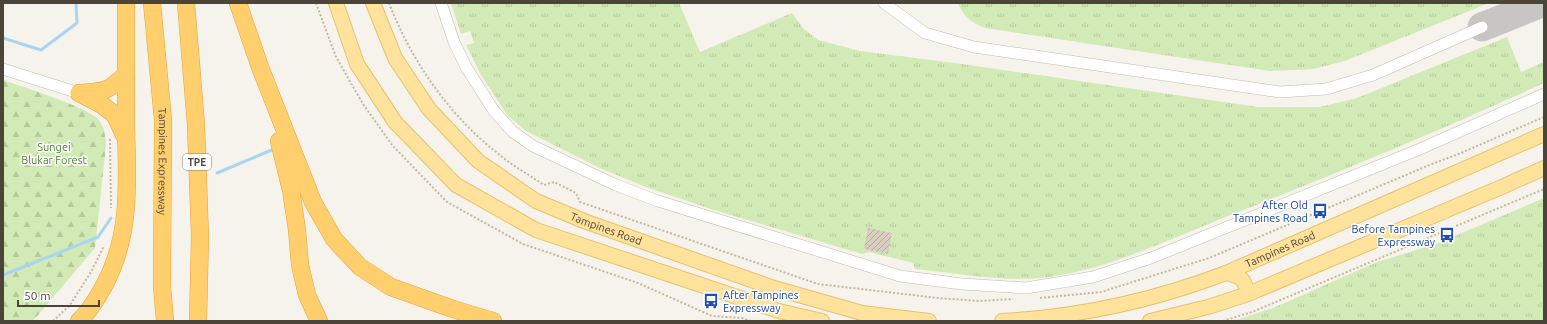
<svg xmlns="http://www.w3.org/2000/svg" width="1547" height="324" font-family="Ubuntu,sans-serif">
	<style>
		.grass { fill: url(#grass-tufts) }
		.forest { fill: url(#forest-firs) }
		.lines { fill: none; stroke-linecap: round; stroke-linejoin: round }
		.stream { stroke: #a9d4f2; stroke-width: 3 }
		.taxiway { stroke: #c8c6c3; stroke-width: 29 }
		.building { fill: url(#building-hatch) }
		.minor-casing { stroke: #c2bbae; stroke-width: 12 }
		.major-casing { stroke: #e6c16a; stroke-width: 16 }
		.highway-casing { stroke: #e0a43c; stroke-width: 18 }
		.path { stroke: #c4b79f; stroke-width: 2; stroke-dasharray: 2 2; stroke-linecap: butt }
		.minor { stroke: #fff; stroke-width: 11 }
		.major { stroke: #ffe39c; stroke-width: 14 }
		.highway { stroke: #ffcf6e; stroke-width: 17 }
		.labels { text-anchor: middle; stroke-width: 3; stroke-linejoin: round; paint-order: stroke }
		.shield { fill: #fff; stroke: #817c74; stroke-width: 1 }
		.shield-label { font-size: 10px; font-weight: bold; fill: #4b4439 }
		.park-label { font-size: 11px; fill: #4a7f2a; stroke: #fff }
		.street-label { font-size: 11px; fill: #4b4439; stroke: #fff }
		.transit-label { font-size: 11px; fill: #164399; stroke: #fff; text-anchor: end }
	</style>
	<defs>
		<pattern id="grass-tufts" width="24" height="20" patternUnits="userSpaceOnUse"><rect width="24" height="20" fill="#d2eab5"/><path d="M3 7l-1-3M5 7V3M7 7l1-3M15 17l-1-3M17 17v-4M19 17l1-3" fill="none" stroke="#b6ca9c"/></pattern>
		<pattern id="forest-firs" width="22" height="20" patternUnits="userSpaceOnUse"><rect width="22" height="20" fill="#d2eab5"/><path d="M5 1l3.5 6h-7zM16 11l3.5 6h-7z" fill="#b6ca9c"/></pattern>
		<pattern id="building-hatch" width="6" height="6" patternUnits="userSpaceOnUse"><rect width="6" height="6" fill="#d8cfc1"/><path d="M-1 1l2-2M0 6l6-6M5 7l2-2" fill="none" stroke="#b1aa9e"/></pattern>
	</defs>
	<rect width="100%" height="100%" fill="#f6f3ec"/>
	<g class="grass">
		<path d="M451 3H679L700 52 792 13 804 29 818 40 860 51 962 64 1258 107H1320L1357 98 1507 37 1521 72 1544 62V83C1439 131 1331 176 1223 218 1168 240 1108 269 1049 277 1009 283 956 273 915 269L913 263 869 252 862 254 714 210 646 187 602 169 526 131 508 116 481 75 466 45 474 43 470 31 461 34Z"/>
		<path d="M958 3H1489L1345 61 1313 69 1270 71 985 28C971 22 964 18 958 3Z"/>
		<path d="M1544 198V321H1233L1273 308 1377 262 1436 244Z"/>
	</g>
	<path class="forest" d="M3 80C20 86 90 108 98 119 105 127 105 136 106 145L95 248 33 321H3Z"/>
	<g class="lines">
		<g class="stream">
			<path d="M3 38 41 50 77 23 76 3"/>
			<path d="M217 173 274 149"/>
			<path d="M3 275 98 237 111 218"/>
		</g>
		<path class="taxiway" d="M1482 27 1542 3"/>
	</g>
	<path class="building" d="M868 228 892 233 888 254 864 249Z"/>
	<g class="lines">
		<defs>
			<g id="minor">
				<path d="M441 3 454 42 466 67 494 111 513 132 533 146 616 185 658 201 900 276 962 284 1026 288 1093 277 1151 258 1420 149 1544 94"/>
				<path d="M884 3 925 33 974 47 1280 92 1326 89 1373 75 1482 27"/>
				<path d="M3 69 79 93"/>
			</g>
			<g id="major">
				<path d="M336 3 357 64 395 122 456 185 536 230 779 311 822 321"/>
				<path id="s1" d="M373 3 395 58 429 109 478 161 536 201 584 221 774 288 862 313 929 321"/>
				<path d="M1226 273C1242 277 1244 278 1248 294"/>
				<path id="s2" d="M1002 321C1078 317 1155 300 1226 273L1544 134"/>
				<path d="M1150 321 1208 307 1248 294 1504 186 1544 168"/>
			</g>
			<g id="highway">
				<path id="s3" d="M152 3 163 120 162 286 165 321"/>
				<path d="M186 3 196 125 200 237 198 321"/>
				<path d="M238 3 260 67 313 202 334 239 360 267 391 287 453 309 493 321"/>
				<path d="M79 93 102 105 115 115 124 135"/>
				<path d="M79 93C103 92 108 92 126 74"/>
				<path d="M279 141 291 190 297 230 300 265 307 295 319 321"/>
				<path d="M79 321C90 311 98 297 105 284 132 232 127 181 126 124 126 84 126 43 126 3"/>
			</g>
		</defs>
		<use href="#minor" class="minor-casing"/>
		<use href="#major" class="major-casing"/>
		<use href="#highway" class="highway-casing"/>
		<g class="path">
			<path d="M316 3 336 57 363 104 392 145 447 202 523 244 638 283 712 316 742 318 751 321"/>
			<path d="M389 3C411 60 448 114 496 152 511 165 528 174 544 185L554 182 576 193 580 202 818 284 938 298 979 301 1013 299"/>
			<path d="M110 139 111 208"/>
			<path d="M1040 298 1101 292 1209 258 1432 164 1461 153 1544 117"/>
			<path d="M53 321 70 305 91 272 104 246"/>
			<path d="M1223 321 1252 312 1544 189"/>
		</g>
		<use href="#minor" class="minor"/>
		<use href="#major" class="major"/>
		<use href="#highway" class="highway"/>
	</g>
	<defs>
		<symbol id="bus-bare" viewBox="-9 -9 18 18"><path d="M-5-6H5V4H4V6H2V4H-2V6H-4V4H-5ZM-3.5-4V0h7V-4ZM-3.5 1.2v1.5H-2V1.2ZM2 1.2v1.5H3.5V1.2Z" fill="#1a4fb4" stroke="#fff" stroke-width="2.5" paint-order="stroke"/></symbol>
	</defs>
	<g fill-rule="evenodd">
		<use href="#bus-bare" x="1309" y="200" width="22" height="22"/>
		<use href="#bus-bare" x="1436" y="224" width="22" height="22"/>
		<use href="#bus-bare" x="700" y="290" width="22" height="22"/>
	</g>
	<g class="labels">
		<rect class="shield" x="183" y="154" width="28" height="16" rx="3"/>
		<g class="shield-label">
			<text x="197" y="166">TPE</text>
		</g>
		<g class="park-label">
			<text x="54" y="151">Sungei<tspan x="54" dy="13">Blukar Forest</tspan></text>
		</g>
		<g class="street-label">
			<text dy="4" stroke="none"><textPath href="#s3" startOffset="159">Tampines Expressway</textPath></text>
			<text dy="4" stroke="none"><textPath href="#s1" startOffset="338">Tampines Road</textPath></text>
			<text dy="4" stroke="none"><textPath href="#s2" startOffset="289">Tampines Road</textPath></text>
		</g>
		<g class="transit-label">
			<text x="1308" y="209">After Old<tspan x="1308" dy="13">Tampines Road</tspan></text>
			<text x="1435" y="233">Before Tampines<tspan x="1435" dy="13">Expressway</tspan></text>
			<text x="723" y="299" text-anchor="start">After Tampines<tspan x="723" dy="13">Expressway</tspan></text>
		</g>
	</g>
	<rect width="1547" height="324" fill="none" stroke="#4b4439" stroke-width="8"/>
	<path d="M18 300v6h81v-6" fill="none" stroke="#4b4439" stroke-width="2"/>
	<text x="24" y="300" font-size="12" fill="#4b4439" stroke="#ffffff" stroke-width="3" paint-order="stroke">50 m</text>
</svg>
